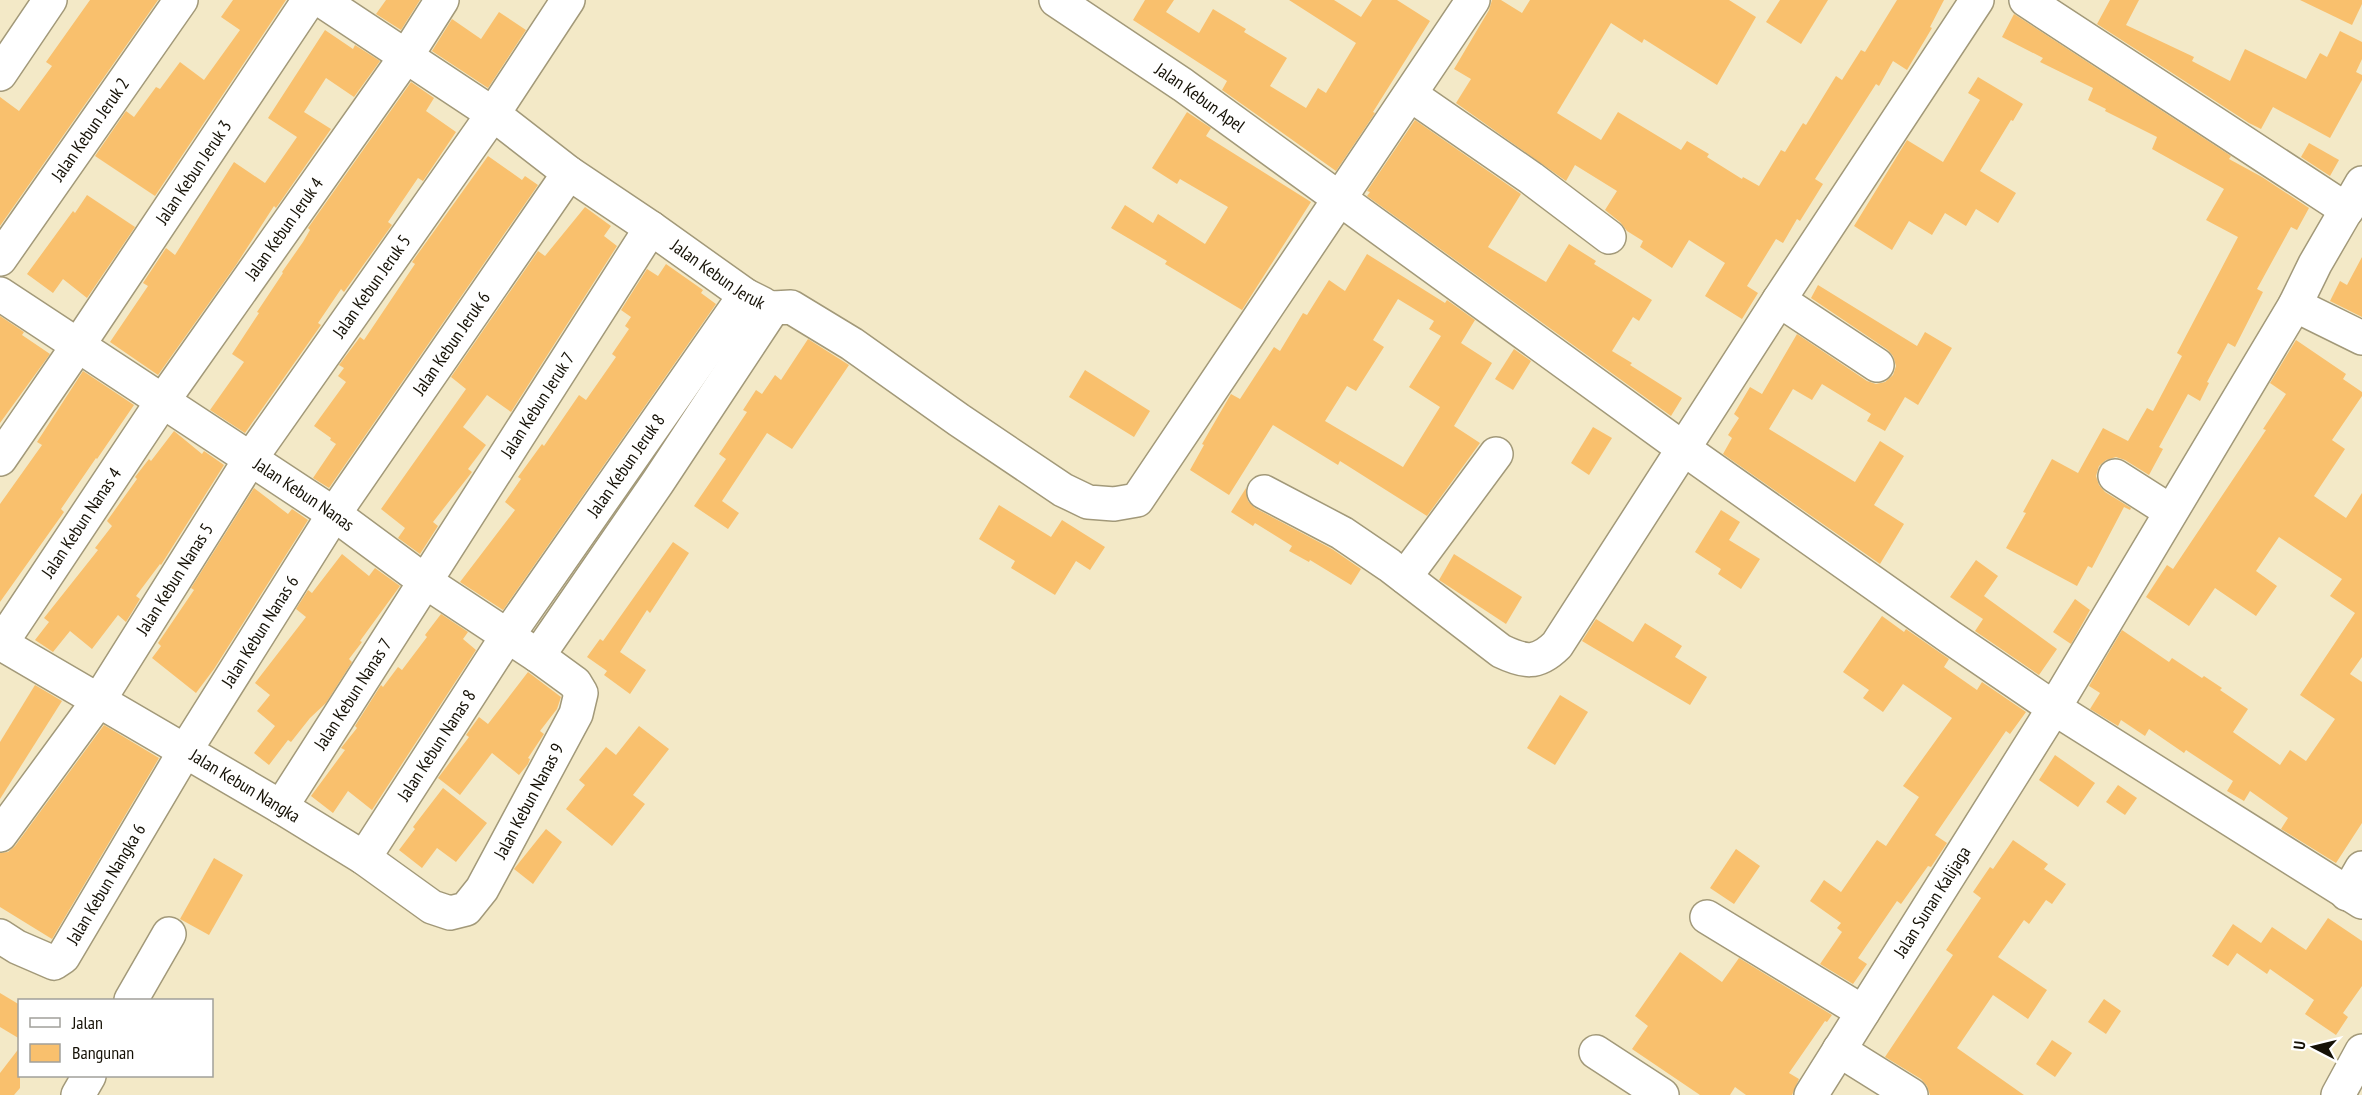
<svg xmlns="http://www.w3.org/2000/svg" width="2362" height="1095" font-family="'PT Sans Narrow',sans-serif">
	<style>
		.building { fill: #f9c06d; fill-rule: evenodd }
		.lines { fill: none; stroke-linecap: round; stroke-linejoin: round }
		.minor-casing { stroke: #a29979; stroke-width: 36 }
		.minor { stroke: #fff; stroke-width: 33 }
		.labels { text-anchor: middle; stroke-width: 4.5; stroke-linejoin: round; paint-order: stroke }
		.street-label { font-size: 18px; fill: #151106; stroke: #fff }
	</style>
	<rect width="100%" height="100%" fill="#f3e9c7"/>
	<g class="building">
		<path d="M90 0H158L0 226V97L19 111 52 66 46 62Z"/>
		<path d="M233 0H286L155 196 95 156 126 111 134 117 156 87 160 89 180 62 204 80 240 30 221 17Z"/>
		<path d="M386 0H420L401 30 376 14Z"/>
		<path d="M1145 0H1174L1166 12 1199 33 1213 9 1246 29 1244 32 1287 58 1270 86 1306 108 1318 88 1326 93 1356 43 1289 0H1334L1361 17 1372 0H1397L1430 21 1373 112 1375 113 1336 171 1222 90 1227 81 1133 20Z"/>
		<path d="M1492 0H1501L1522 13 1530 0H1729L1756 17 1717 85 1644 39 1642 43 1611 23 1557 113 1601 140 1618 112 1681 150 1687 141 1709 154 1707 157 1742 179 1743 177 1759 186 1781 150 1785 152 1803 123 1806 125 1836 76 1842 80 1861 50 1865 52 1897 0H1944L1930 27 1932 28 1907 70 1893 61 1879 86 1876 84 1815 179 1823 184 1800 221 1797 219 1783 243 1776 239 1747 286 1758 293 1742 319 1705 296 1725 263 1689 240 1672 268 1640 247 1643 241 1627 231 1620 222 1605 210 1617 191 1575 165 1566 181 1456 103 1471 79 1454 69 1489 10Z"/>
		<path d="M1780 0H1828L1801 44 1766 22Z"/>
		<path d="M2110 0H2139L2126 25 2194 57 2192 61 2230 81 2245 49 2306 79 2320 53 2327 57 2340 31 2362 42V59L2356 72 2362 75V80L2330 138 2273 107 2261 129 2249 123 2097 24Z"/>
		<path d="M2300 0H2362V4L2352 25Z"/>
		<path d="M499 12 526 30 488 88 432 51 452 19 481 39Z"/>
		<path d="M2014 14 2231 156 2229 159 2262 177 2309 208 2297 230 2291 227 2257 289 2263 292 2235 347 2228 343 2207 382 2209 383 2200 401 2188 394 2159 447 2163 449 2149 475 2125 460 2116 457 2106 460 2099 466 2096 476 2099 485 2105 492 2131 508 2130 510 2124 507 2092 568 2088 566 2077 586 2006 548 2026 513 2023 512 2052 459 2078 473 2103 428 2128 441 2147 408 2153 411 2182 356 2177 353 2238 237 2206 220 2224 189 2152 149 2157 137 2105 111 2106 109 2088 100 2093 88 2040 62 2043 58 2002 37Z"/>
		<path d="M325 30 353 49 355 45 380 61 354 97 326 78 304 112 331 129 276 208 274 206 236 265 158 375 110 342 148 286 143 283 166 248 175 255 234 162 265 183 297 137 268 118Z"/>
		<path d="M1978 77 2023 104 2013 121 2011 120 1980 171 2016 193 1998 223 1976 209 1966 226 1945 213 1932 235 1909 221 1892 250 1854 226 1907 140 1943 162 1980 100 1968 93Z"/>
		<path d="M411 82 434 98 426 111 456 132 423 181 418 178 388 222 392 225 344 292 341 289 318 323 321 325 245 433 210 410 244 362 232 354 259 313 257 312 283 273 282 272 303 242 310 230 308 228Z"/>
		<path d="M1187 112 1211 128 1206 136 1311 202 1242 310 1165 264 1167 261 1111 228 1125 205 1153 223 1158 214 1205 244 1228 207 1180 179 1177 184 1152 168Z"/>
		<path d="M1415 120 1521 194 1488 247 1546 282 1569 244 1596 261 1594 264 1652 300 1639 321 1633 317 1612 351 1632 363 1630 365 1682 398 1671 416 1367 196 1370 192 1367 191Z"/>
		<path d="M2309 143 2339 160 2330 176 2301 157Z"/>
		<path d="M488 156 522 180 525 176 538 185 329 488 313 478 336 444 330 440 331 438 314 426 346 382 338 376 344 368 339 365 360 337 364 340 415 264 412 262Z"/>
		<path d="M87 195 135 227 87 298 63 279 53 293 27 274 73 211 75 213Z"/>
		<path d="M585 207 611 226 604 236 617 246 511 412 487 395 463 427 486 445 468 469 472 472 433 522 438 526 420 554 398 538 405 528 381 509 466 389 451 377 538 251 545 256Z"/>
		<path d="M1367 254 1445 303 1447 300 1475 320 1461 343 1492 363 1454 426 1480 443 1427 516 1340 461 1338 465 1273 425 1229 495 1190 470 1204 445 1202 444 1231 394 1240 399 1274 347 1280 351 1303 313 1307 315 1329 280 1345 291ZM1398 299 1434 321 1429 329 1441 336 1409 387 1440 407 1403 467 1325 421 1347 386 1356 391 1384 347 1373 340Z"/>
		<path d="M2362 257V317L2330 301 2340 281 2347 285Z"/>
		<path d="M666 264 703 290 701 293 716 304 503 610 460 582 515 510 505 502 521 479 518 477 542 444 544 446 579 395 586 400 616 357 612 354 629 329 625 326 631 317 621 310 647 269 658 276Z"/>
		<path d="M1818 285 1917 346 1925 332 1952 348 1918 405 1905 397 1885 431 1867 421 1871 414 1822 384 1812 400 1793 389 1769 429 1855 482 1880 441 1904 456 1874 505 1904 524 1880 564 1723 454 1732 438 1728 435 1739 418 1734 414 1750 387 1762 394 1797 334 1867 381 1876 384 1885 382 1893 375 1896 366 1893 356 1888 350 1811 298Z"/>
		<path d="M0 316 24 332 22 335 50 354 0 423Z"/>
		<path d="M808 339 849 365 792 449 767 433 722 501 739 513 728 529 694 506 726 459 719 454 747 412 743 410 756 390 762 394 775 375 781 380Z"/>
		<path d="M2296 340 2346 374 2343 379 2362 392V396L2332 440 2345 449 2314 496 2346 518 2362 493V657L2350 674 2362 682V823L2336 863 2281 829 2288 818 2250 791 2244 801 2227 791 2233 781 2186 750 2184 753 2149 729 2145 736 2121 720 2118 726 2090 709 2100 693 2089 686 2122 630 2169 662 2172 658 2202 678 2204 676 2222 688 2220 690 2248 709 2233 732 2280 765 2290 750 2306 761 2335 719 2300 695 2355 613 2330 596 2342 579 2279 537 2256 571 2277 586 2256 616 2215 588 2189 626 2146 597 2167 565 2173 569 2266 430 2263 429 2286 394 2270 383Z"/>
		<path d="M1514 349 1531 361 1513 390 1495 379Z"/>
		<path d="M1085 370 1150 411 1134 437 1069 397Z"/>
		<path d="M83 371 134 405 97 459 96 458 61 509 64 512 0 602V504L42 445 37 442Z"/>
		<path d="M1593 427 1612 438 1589 475 1571 463Z"/>
		<path d="M174 431 202 454 204 451 224 465 161 565 160 564 136 596 140 599 126 622 118 615 92 649 70 631 53 652 35 640 49 622 44 618 98 550 95 548 112 526 107 521 137 479 135 477 149 459 151 461Z"/>
		<path d="M254 488 288 514 292 509 308 520 214 669 196 693 152 658 161 646 158 643 194 590 191 588Z"/>
		<path d="M1246 488 1248 501 1255 508 1332 549 1361 569 1351 585 1310 560 1309 562 1289 551 1292 546 1255 523 1253 526 1231 512Z"/>
		<path d="M999 505 1051 537 1062 520 1105 547 1090 570 1076 561 1055 595 1011 568 1015 561 979 539Z"/>
		<path d="M1721 510 1740 522 1729 540 1760 559 1741 589 1718 574 1721 569 1695 552Z"/>
		<path d="M673 542 689 553 650 613 647 610 620 652 646 670 630 694 604 675 607 671 587 657 600 639 603 641Z"/>
		<path d="M342 554 369 576 375 568 400 586 360 641 362 642 349 659 352 662 326 703 310 718 291 742 288 740 269 765 254 753 275 726 257 711 270 695 255 683 306 617 296 609 308 590 312 593Z"/>
		<path d="M1454 554 1522 597 1506 624 1439 580Z"/>
		<path d="M1976 560 1998 576 1984 596 2057 649 2039 675 1975 631 1983 619 1950 597Z"/>
		<path d="M2075 599 2090 610 2071 644 2053 632Z"/>
		<path d="M441 614 468 632 463 639 476 650 372 810 348 791 333 813 311 796 345 750 341 748 357 728 355 726 381 685 383 687 398 667 402 670 427 637 425 635Z"/>
		<path d="M1882 616 1904 632 1906 629 1949 659 1944 667 1977 690 1982 682 2026 712 2010 734 2006 731 1935 835 1947 843 1931 867 1928 866 1901 904 1897 901 1858 958 1867 964 1853 984 1820 964 1842 932 1837 928 1841 923 1810 901 1824 880 1841 892 1877 840 1886 846 1919 797 1903 786 1952 718 1903 684 1883 712 1863 698 1869 690 1843 672Z"/>
		<path d="M1596 619 1633 642 1645 623 1682 646 1675 657 1707 677 1690 705 1582 641Z"/>
		<path d="M528 672 561 697 557 709 540 731 544 734 528 758 530 759 528 764 519 775 492 753 460 795 438 778 469 737 466 735 479 717 488 724Z"/>
		<path d="M35 685 62 701 0 799V742Z"/>
		<path d="M1560 695 1588 712 1555 765 1527 748Z"/>
		<path d="M104 725 159 758 52 939 0 907V853L8 852 15 846Z"/>
		<path d="M639 726 669 749 633 795 645 804 612 846 566 809 585 785 579 780 606 747 616 755Z"/>
		<path d="M2055 755 2095 783 2078 807 2039 780Z"/>
		<path d="M2118 785 2137 798 2125 815 2106 802Z"/>
		<path d="M443 788 487 823 456 862 437 848 422 868 399 850 415 829 413 827Z"/>
		<path d="M546 829 562 842 533 884 514 869Z"/>
		<path d="M2013 840 2048 864 2044 869 2066 884 2052 904 2046 900 2029 924 2024 920 1998 957 2047 990 2028 1019 1993 995 1957 1048 2024 1095H1930L1927 1086 1921 1079 1885 1057 1953 955 1946 950 1981 898 1973 892 1990 867 1993 869Z"/>
		<path d="M1736 849 1760 866 1734 904 1710 888Z"/>
		<path d="M214 858 243 875 209 935 180 919Z"/>
		<path d="M2328 918 2362 941V986L2343 1013 2348 1017 2336 1035 2305 1014 2314 1000 2270 969 2267 974 2237 953 2228 966 2212 956 2233 924 2261 943 2272 927 2306 950Z"/>
		<path d="M1680 952 1722 982 1739 958 1832 1015 1827 1022 1825 1021 1789 1073 1799 1079 1792 1095H1746L1735 1087 1730 1095H1700L1632 1049 1648 1026 1635 1016Z"/>
		<path d="M0 993 20 1005V1039L0 1027Z"/>
		<path d="M2104 999 2121 1011 2106 1034 2088 1022Z"/>
		<path d="M2052 1040 2072 1053 2055 1077 2036 1064Z"/>
		<path d="M20 1047V1088L14 1095H0V1073Z"/>
	</g>
	<g class="lines">
		<defs>
			<g id="minor">
				<path id="s1" d="M321 0 493 114 569 173 651 228 745 295 763 304"/>
				<path id="s2" d="M1056 0 1183 85 1684 449 1950 637 2054 708 2362 902"/>
				<path d="M2026 0 2347 210"/>
				<path d="M0 74 50 0"/>
				<path d="M1411 95 1531 178 1609 237"/>
				<path id="s3" d="M0 259 181 0"/>
				<path id="s4" d="M0 294 334 514 426 582 538 656 575 683 581 693 576 714 482 889 466 909 450 913 432 907 364 858 281 807 0 643"/>
				<path d="M1779 300 1877 365"/>
				<path d="M2295 305 2362 338"/>
				<path d="M773 308 791 307 852 344 959 420 1063 490 1088 502 1114 504 1137 500 1473 0"/>
				<path id="s5" d="M0 459 79 344 309 0"/>
				<path d="M2115 476 2170 511"/>
				<path d="M1264 492 1342 533 1389 565 1501 651C1524 662 1537 665 1557 645L1779 300 1977 0"/>
				<path d="M1405 577 1496 454"/>
				<path id="s6" d="M0 645 162 402 407 55 442 0"/>
				<path d="M538 656 658 482 773 308"/>
				<path id="s7" d="M281 807 651 228"/>
				<path id="s8" d="M0 835 99 700 251 458 493 114 568 0"/>
				<path id="s9" d="M364 858 508 635 745 295"/>
				<path d="M2347 894 2362 868"/>
				<path d="M1707 917 1863 1012"/>
				<path id="s10" d="M0 936 17 947 54 963 63 957 185 751 334 514 569 173"/>
				<path d="M131 1000 169 934"/>
				<path d="M1839 1050 1911 1095"/>
				<path d="M1596 1052 1662 1095"/>
				<path d="M78 1095 89 1076"/>
				<path id="s11" d="M1811 1095 2054 708 2295 305 2315 264 2362 183"/>
				<path d="M2338 1095 2362 1051"/>
			</g>
		</defs>
		<use href="#minor" class="minor-casing"/>
		<use href="#minor" class="minor"/>
	</g>
	<g class="labels">
		<g class="street-label">
			<text dy="6" stroke="none"><textPath href="#s2" startOffset="174">Jalan Kebun Apel</textPath></text>
			<text dy="6" stroke="none"><textPath href="#s3" startOffset="158">Jalan Kebun Jeruk 2</textPath></text>
			<text dy="6" stroke="none"><textPath href="#s5" startOffset="346">Jalan Kebun Jeruk 3</textPath></text>
			<text dy="6" stroke="none"><textPath href="#s6" startOffset="504">Jalan Kebun Jeruk 4</textPath></text>
			<text dy="6" stroke="none"><textPath href="#s1" startOffset="483">Jalan Kebun Jeruk</textPath></text>
			<text dy="6" stroke="none"><textPath href="#s8" startOffset="663">Jalan Kebun Jeruk 5</textPath></text>
			<text dy="6" stroke="none"><textPath href="#s10" startOffset="798">Jalan Kebun Jeruk 6</textPath></text>
			<text dy="6" stroke="none"><textPath href="#s7" startOffset="477">Jalan Kebun Jeruk 7</textPath></text>
			<text dy="6" stroke="none"><textPath href="#s9" startOffset="472">Jalan Kebun Jeruk 8</textPath></text>
			<text dy="6" stroke="none"><textPath href="#s4" startOffset="364">Jalan Kebun Nanas</textPath></text>
			<text dy="6" stroke="none"><textPath href="#s6" startOffset="147">Jalan Kebun Nanas 4</textPath></text>
			<text dy="6" stroke="none"><textPath href="#s8" startOffset="310">Jalan Kebun Nanas 5</textPath></text>
			<text dy="6" stroke="none"><textPath href="#s10" startOffset="452">Jalan Kebun Nanas 6</textPath></text>
			<text dy="6" stroke="none"><textPath href="#s7" startOffset="134">Jalan Kebun Nanas 7</textPath></text>
			<text dy="6" stroke="none"><textPath href="#s9" startOffset="134">Jalan Kebun Nanas 8</textPath></text>
			<text transform="translate(245 786) rotate(31)" y="6">Jalan Kebun Nangka</text>
			<text transform="translate(529 801) rotate(-62)" y="6">Jalan Kebun Nanas 9</text>
			<text dy="6" stroke="none"><textPath href="#s10" startOffset="156">Jalan Kebun Nangka 6</textPath></text>
			<text dy="6" stroke="none"><textPath href="#s11" startOffset="228">Jalan Sunan Kalijaga</textPath></text>
		</g>
	</g>
	<rect x="18" y="999" width="195" height="78" fill="#ffffff" stroke="#a1a09b" stroke-width="1.5"/>
	<rect x="30" y="1018" width="30" height="9" fill="#ffffff" stroke="#a1a09b" stroke-width="1.5"/>
	<text x="72" y="1029" font-size="18" fill="#151106">Jalan</text>
	<rect x="30" y="1044" width="30" height="18" fill="#f9c06d" stroke="#a1a09b" stroke-width="1.5"/>
	<text x="72" y="1059" font-size="18" fill="#151106">Bangunan</text>
	<g transform="translate(2314 1047) rotate(277)" stroke="#ffffff" stroke-width="4.5" paint-order="stroke">
	<path d="M0-4.5L10 22L0 15L-10 22Z" fill="#151106"/>
	<text y="-9" font-size="16" font-weight="bold" text-anchor="middle" fill="#151106">U</text>
	</g>
</svg>
